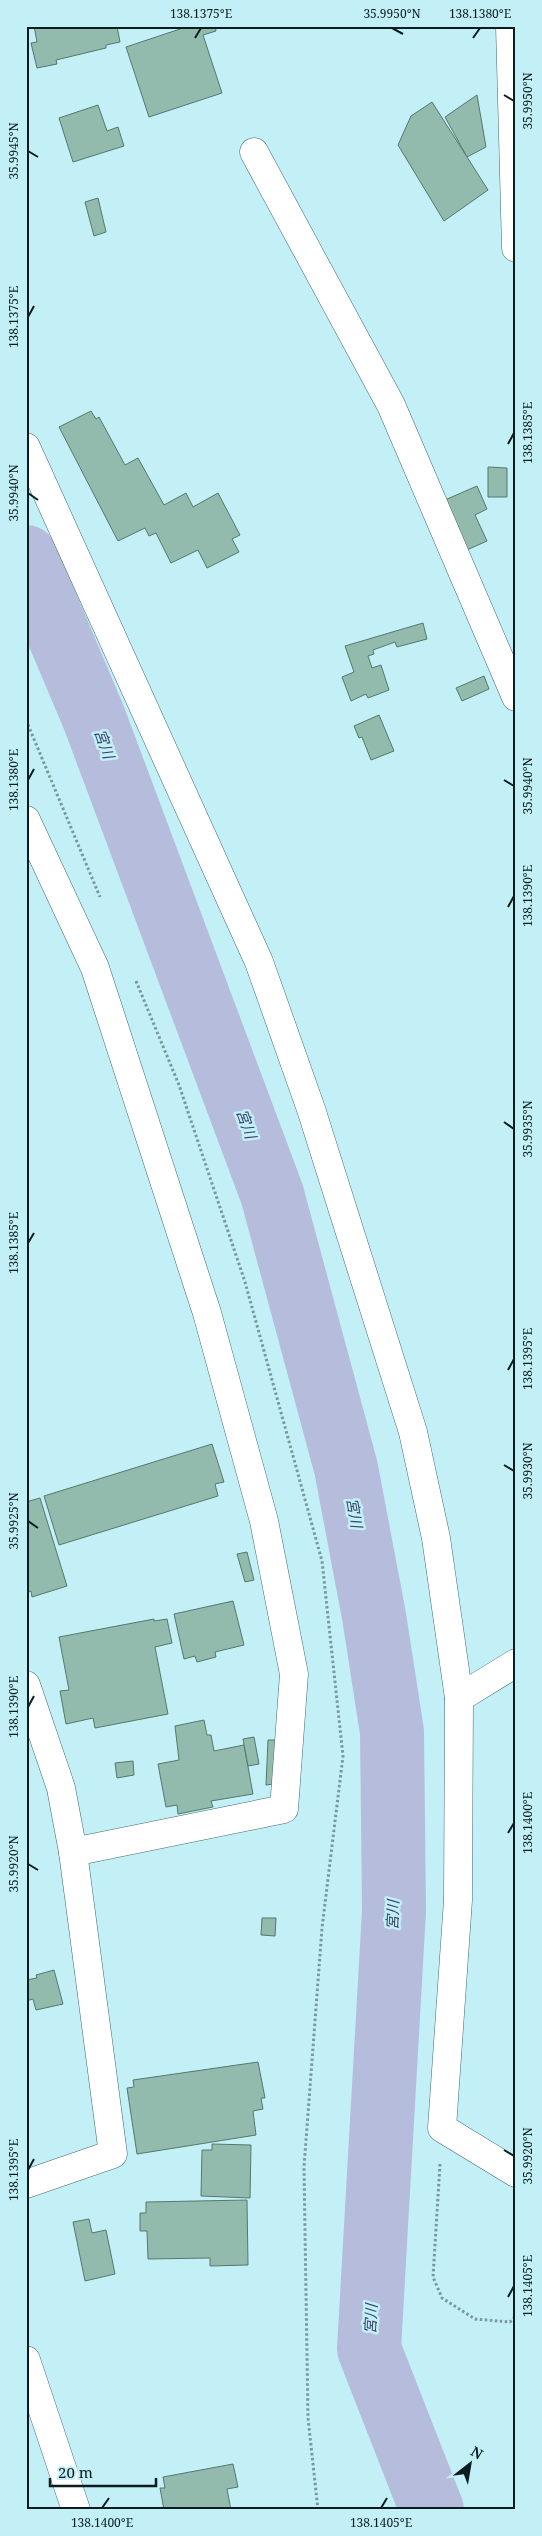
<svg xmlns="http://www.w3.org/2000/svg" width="542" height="2536" font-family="'Noto Serif','Noto Sans JP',serif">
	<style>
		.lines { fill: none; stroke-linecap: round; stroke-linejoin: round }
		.river { stroke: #b6bddc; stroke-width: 64 }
		.building { fill: #93bbad; stroke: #53796d }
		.street-casing { stroke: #40696e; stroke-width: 29 }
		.secondary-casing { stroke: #40696e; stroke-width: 29 }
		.path { stroke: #77989d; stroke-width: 3; stroke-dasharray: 2.5 2.5; stroke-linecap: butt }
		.street { stroke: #fff; stroke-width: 28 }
		.secondary { stroke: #fff; stroke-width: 28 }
		.ticks { fill: none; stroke: #0b1d1f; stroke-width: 2 }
		.labels { text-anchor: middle; stroke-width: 5; stroke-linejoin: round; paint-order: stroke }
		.water-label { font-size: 15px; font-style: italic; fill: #39416c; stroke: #c3f0f6 }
		.neatline { fill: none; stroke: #0b1d1f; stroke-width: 2 }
		.ticks-label { font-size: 12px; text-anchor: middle; fill: #0b1d1f }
	</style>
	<rect width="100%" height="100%" fill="#c3f0f6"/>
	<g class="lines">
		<path class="river" d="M26 557 94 718 272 1194 346 1468 374 1616 392 1732 394 1911 369 2349 432 2510"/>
	</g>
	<g class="building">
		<path d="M34 26H117L120 42 106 45V48L56 60 57 64 37 68 31 43 37 42Z"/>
		<path d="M189 26H215L216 31 203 35 222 93 149 117 126 47Z"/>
		<path d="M477 95 486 147 467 157 445 117Z"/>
		<path d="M432 102 488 190 444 221 398 145 411 116Z"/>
		<path d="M98 105 107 131 118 127 124 146 73 162 59 118Z"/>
		<path d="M98 198 106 232 94 236 85 202Z"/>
		<path d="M91 411 96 419 99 417 125 465 138 458 164 505 186 493 193 507 218 493 240 535 232 539 239 552 207 568 198 550 171 563 156 533 149 536 145 528 118 541 59 427Z"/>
		<path d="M488 467 507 468V497H488Z"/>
		<path d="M477 486 487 509 475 515 487 541 460 553 438 503Z"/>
		<path d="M423 623 427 639 397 647 395 642 373 650 374 654 368 656 372 668 381 665 389 690 368 698 366 694 351 701 342 677 354 672 345 646Z"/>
		<path d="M484 676 489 689 462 701 456 688Z"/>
		<path d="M379 715 394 751 371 760 362 737 359 738 354 726Z"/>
		<path d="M212 1444 224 1482 215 1484 218 1496 59 1545 44 1496Z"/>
		<path d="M40 1498 67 1586 32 1597 31 1591 26 1593V1502Z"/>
		<path d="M247 1552 254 1580 245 1582 237 1554Z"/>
		<path d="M233 1601 244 1645 215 1652 216 1657 197 1662 195 1656 184 1659 174 1614Z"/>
		<path d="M154 1619V1621L167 1619 172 1643 155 1647 168 1714 95 1728 93 1718 66 1724 60 1691 69 1690 59 1637Z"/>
		<path d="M204 1720 207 1735H211L214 1751 244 1745 253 1794 211 1801 213 1807 178 1814 177 1805 166 1807 158 1764 179 1760 175 1726Z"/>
		<path d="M254 1737 259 1764 248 1766 243 1739Z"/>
		<path d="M268 1740H276L274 1784 266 1785Z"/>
		<path d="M133 1761 134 1775 117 1778 115 1763Z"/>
		<path d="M262 1918H276L275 1936 261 1935Z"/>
		<path d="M54 1970 63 2004 36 2010 33 1999 26 2001V1980L37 1978 36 1975Z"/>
		<path d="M258 2062 265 2098H261L263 2109 253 2111 256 2135 137 2154 127 2088 134 2087 133 2080Z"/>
		<path d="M212 2144 251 2145 250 2198 201 2196 202 2150H212Z"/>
		<path d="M247 2200 248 2265 210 2266V2258L148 2259 147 2231H140V2213H146V2202Z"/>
		<path d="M89 2219 92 2233 106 2230 115 2274 85 2281 73 2222Z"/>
		<path d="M233 2464 238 2487 227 2489 231 2510H164L160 2488H165L163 2477Z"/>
	</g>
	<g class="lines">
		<defs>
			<g id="street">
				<path d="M510 26 516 248"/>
				<path d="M254 152 391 405 516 697"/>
				<path d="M26 447 259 962 311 1109 413 1432 436 1538 459 1698 458 1900 442 2128 516 2173"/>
				<path d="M26 820 95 968 207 1313 264 1521 294 1674 284 1809 73 1852"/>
				<path d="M26 1685 61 1788 73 1852 113 2154 26 2184"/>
				<path d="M459 1698 516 1663"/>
			</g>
			<path id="secondary" d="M26 2360 76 2510"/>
		</defs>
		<use href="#street" class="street-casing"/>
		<use href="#secondary" class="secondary-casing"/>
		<g class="path">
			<path d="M26 720 100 897"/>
			<path d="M136 981 179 1085 245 1282 322 1561 343 1756 322 1928 304 2167 308 2418 318 2510"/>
			<path d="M440 2164 433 2277 442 2298 475 2319 510 2322 516 2316"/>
		</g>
		<use href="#street" class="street"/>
		<use href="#secondary" class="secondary"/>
	</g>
	<path class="ticks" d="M392 28 403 34M195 38 201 28M473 38 480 28M504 95 514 101M28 151 38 157M28 317 34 306M508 444 514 433M28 493 38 500M28 780 34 769M504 780 514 786M508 907 514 896M504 1122 514 1129M28 1243 34 1233M508 1370 514 1359M504 1465 514 1471M28 1521 38 1528M28 1707 34 1696M508 1833 514 1823M28 1864 38 1870M504 2150 514 2156M28 2170 34 2159M508 2297 514 2286M102 2508 109 2498M381 2508 387 2498"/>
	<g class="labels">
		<g class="water-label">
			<text transform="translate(104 744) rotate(70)" y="5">宮川</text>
			<text transform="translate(246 1124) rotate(70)" y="5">宮川</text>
			<text transform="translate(354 1513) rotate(80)" y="5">宮川</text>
			<text transform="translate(393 1915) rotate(-88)" y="5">宮川</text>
			<text transform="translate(371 2319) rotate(-87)" y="5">宮川</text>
		</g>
	</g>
	<rect width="542" height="2536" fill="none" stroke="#c3f0f6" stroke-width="55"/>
	<g transform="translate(470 2464) rotate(31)" stroke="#c3f0f6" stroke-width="4" paint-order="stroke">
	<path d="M0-4L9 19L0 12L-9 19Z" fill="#0b1d1f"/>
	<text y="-8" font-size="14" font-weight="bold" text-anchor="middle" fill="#0b1d1f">N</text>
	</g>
	<path d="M50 2478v8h106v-8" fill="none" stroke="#0b1d1f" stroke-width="2.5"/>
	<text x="58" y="2478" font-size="15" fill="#0b1d1f" stroke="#c3f0f6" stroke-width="4" paint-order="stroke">20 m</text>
	<rect x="28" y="28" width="486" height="2480" class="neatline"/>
	<g class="ticks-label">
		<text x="201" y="18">138.1375°E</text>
		<text x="392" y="18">35.9950°N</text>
		<text x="480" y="18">138.1380°E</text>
		<text transform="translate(528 101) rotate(-90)" y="4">35.9950°N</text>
		<text transform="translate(14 151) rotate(-90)" y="4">35.9945°N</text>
		<text transform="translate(14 317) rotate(-90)" y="4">138.1375°E</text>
		<text transform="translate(528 433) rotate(-90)" y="4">138.1385°E</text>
		<text transform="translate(14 493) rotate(-90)" y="4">35.9940°N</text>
		<text transform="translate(14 780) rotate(-90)" y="4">138.1380°E</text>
		<text transform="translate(528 786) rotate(-90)" y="4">35.9940°N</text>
		<text transform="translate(528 896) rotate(-90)" y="4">138.1390°E</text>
		<text transform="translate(528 1129) rotate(-90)" y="4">35.9935°N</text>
		<text transform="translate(14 1243) rotate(-90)" y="4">138.1385°E</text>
		<text transform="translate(528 1359) rotate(-90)" y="4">138.1395°E</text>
		<text transform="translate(528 1471) rotate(-90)" y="4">35.9930°N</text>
		<text transform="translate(14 1521) rotate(-90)" y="4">35.9925°N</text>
		<text transform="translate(14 1707) rotate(-90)" y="4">138.1390°E</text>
		<text transform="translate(528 1823) rotate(-90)" y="4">138.1400°E</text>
		<text transform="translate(14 1864) rotate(-90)" y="4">35.9920°N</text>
		<text transform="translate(528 2156) rotate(-90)" y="4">35.9920°N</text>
		<text transform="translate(14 2170) rotate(-90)" y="4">138.1395°E</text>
		<text transform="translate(528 2286) rotate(-90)" y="4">138.1405°E</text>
		<text x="102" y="2527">138.1400°E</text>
		<text x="381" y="2527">138.1405°E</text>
	</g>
</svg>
